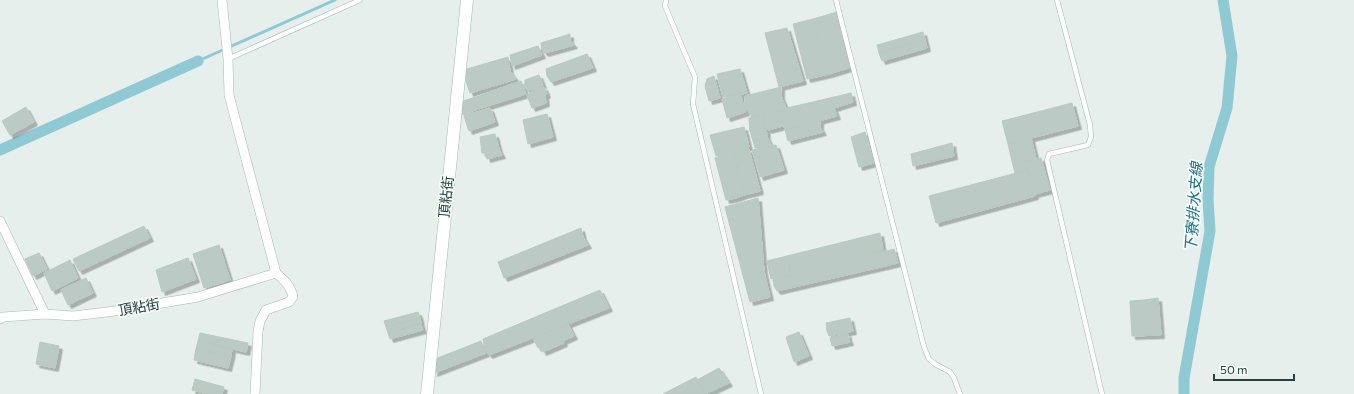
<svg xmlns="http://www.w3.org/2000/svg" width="1354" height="394" font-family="Commissioner,'Noto Sans TC',sans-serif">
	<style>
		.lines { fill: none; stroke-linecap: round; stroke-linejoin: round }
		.stream { stroke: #8ec9d4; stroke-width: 3 }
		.canal { stroke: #8ec9d4; stroke-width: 11 }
		.building { fill: #bbcac4; stroke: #b8c9c2; filter: url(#shadow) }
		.lane-casing { stroke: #a8b8b2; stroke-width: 5.5 }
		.street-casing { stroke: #a8b8b2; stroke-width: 10 }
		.secondary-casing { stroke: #a4bbb3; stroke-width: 13 }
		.lane { stroke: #fff; stroke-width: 4.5 }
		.street { stroke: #fff; stroke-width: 9 }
		.secondary { stroke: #fff; stroke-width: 12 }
		.labels { text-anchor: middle; stroke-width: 3.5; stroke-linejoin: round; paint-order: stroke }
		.street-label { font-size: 14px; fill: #24423a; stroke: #f7fbf9 }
		.water-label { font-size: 15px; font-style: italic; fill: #1c6f80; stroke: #f7fbf9 }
	</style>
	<defs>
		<filter id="shadow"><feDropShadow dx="3.5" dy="3.5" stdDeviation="0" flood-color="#0004"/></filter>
	</defs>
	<rect width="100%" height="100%" fill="#e6efeb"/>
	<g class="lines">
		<path class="stream" d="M198 61 335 0"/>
		<g class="canal">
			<path d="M0 150 198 61"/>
			<path d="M1184 394V378L1210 231 1208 199 1209 167 1227 108 1232 56 1223 0"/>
		</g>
	</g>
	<g class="building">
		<path d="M837 12 852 67 829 74 813 19Z"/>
		<path d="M813 19 829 74 807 79 793 24Z"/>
		<path d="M787 28 803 81 779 87 765 33Z"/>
		<path d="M923 32 925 40 879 53 877 45Z"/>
		<path d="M570 34V40L574 45 545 53 542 50 541 43Z"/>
		<path d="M925 40 927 48 882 61 879 53Z"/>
		<path d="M538 46 542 55 512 66 510 55Z"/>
		<path d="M587 54 593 68 551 82 547 76 546 69Z"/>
		<path d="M508 57 510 71 516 79 470 93 466 81 467 69Z"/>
		<path d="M740 69 747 93 723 97 717 74Z"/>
		<path d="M539 75 543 85 528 91 525 87V80Z"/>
		<path d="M714 76 720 98 709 101 705 86 707 79Z"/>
		<path d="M521 81 526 94 478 109 476 105V97Z"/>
		<path d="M544 87 547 94 545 96 546 103 532 108 527 95 534 90Z"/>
		<path d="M781 87V96L787 110 752 118 745 105V96Z"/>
		<path d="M851 93 853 102 834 108 830 98Z"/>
		<path d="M740 94 746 112 727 118 722 99Z"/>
		<path d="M476 97V105L478 109 463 115 460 102Z"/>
		<path d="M830 98 837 116 785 130 779 111 787 110V108Z"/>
		<path d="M1072 103 1078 126 1008 144 1002 121Z"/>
		<path d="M26 107 34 122 10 135 2 121Z"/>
		<path d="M490 108 495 122 469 131 464 116Z"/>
		<path d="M779 111 783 126 768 130 765 125 763 115Z"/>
		<path d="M547 114 553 137 528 144 523 120Z"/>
		<path d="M763 115 766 127 750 131 749 118Z"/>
		<path d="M820 121V127L823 132 788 141 785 130Z"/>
		<path d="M744 127 749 147 716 156 710 135Z"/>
		<path d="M766 127 767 137 771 145 755 148 750 131Z"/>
		<path d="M865 132 874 163 859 167 851 137Z"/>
		<path d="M495 134 499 149 502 155 487 159 486 153H482L480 137Z"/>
		<path d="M1031 138 1036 159 1013 165 1008 144Z"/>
		<path d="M952 143 954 156 913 166 911 154Z"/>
		<path d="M776 145 784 170 760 177 752 150Z"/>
		<path d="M749 149 760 191 744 195 733 153Z"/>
		<path d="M733 153 744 195 736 198 726 200 715 158Z"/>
		<path d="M1041 158 1050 190 1035 194 1028 170 1015 173 1013 165Z"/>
		<path d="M1028 170 1035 196 936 223 929 196Z"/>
		<path d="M758 198 764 271 770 297 750 302 725 207Z"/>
		<path d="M144 226 150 238 79 271 73 259Z"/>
		<path d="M581 228 583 237 588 245 504 278 498 262Z"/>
		<path d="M880 233 883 250 791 274 787 256Z"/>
		<path d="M219 245 230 280 204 288 193 254Z"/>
		<path d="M894 249 898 263 777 291 774 286 773 280Z"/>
		<path d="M39 253 47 269 33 276 25 259Z"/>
		<path d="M787 256 791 274 771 279 767 261Z"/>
		<path d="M188 258 196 279 162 292 156 270Z"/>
		<path d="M70 260 78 278 52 291 44 273Z"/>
		<path d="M86 278 93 293 68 305 61 290Z"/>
		<path d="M600 290 609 308 489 355 485 349 483 339Z"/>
		<path d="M1158 298 1161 335 1132 336 1130 301 1144 300Z"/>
		<path d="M418 312 420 318 386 327 384 321Z"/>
		<path d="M420 318 421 324 388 333 386 327Z"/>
		<path d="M850 318 853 331 829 336 827 331 826 323Z"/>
		<path d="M421 324 423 330 390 339 388 333Z"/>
		<path d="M568 324 574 336 563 341 558 328Z"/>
		<path d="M558 328 564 343 543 352 540 346 538 348 533 338Z"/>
		<path d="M799 332 809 356 794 362 786 337Z"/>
		<path d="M200 333 248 343 246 352 198 341Z"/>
		<path d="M848 334V337L850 342 832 346 830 338Z"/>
		<path d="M198 341 232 349 231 356 196 349Z"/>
		<path d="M481 341 486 353 434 373 435 359Z"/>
		<path d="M40 342 59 346 55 368 36 364Z"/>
		<path d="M196 349 231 356 228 368 194 360Z"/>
		<path d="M719 368 729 383 705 394 697 380Z"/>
		<path d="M696 377 705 394H663Z"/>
		<path d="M195 379 224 387 222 394H208L192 390Z"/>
	</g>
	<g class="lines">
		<defs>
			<g id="lane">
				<path d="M666 0 665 6 695 77 693 104 761 394"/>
				<path d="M836 0 924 347 929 359 935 364 950 372 954 378 960 394"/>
				<path d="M1057 0 1090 125 1091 137 1088 145 1049 154 1047 160 1102 394"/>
				<path d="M228 59 360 0"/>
			</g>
			<g id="street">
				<path d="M222 0 228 59 229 95 276 273C284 280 291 286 293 297L289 302 266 310 260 321 258 332 255 394"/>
				<path d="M0 221 45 314"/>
				<path d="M0 319 3 317 45 314 73 316 115 311 198 297 276 273"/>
			</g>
			<path id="secondary" d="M427 394 467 0"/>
		</defs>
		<use href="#lane" class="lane-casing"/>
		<use href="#street" class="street-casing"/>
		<use href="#secondary" class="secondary-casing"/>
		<use href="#lane" class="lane"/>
		<use href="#street" class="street"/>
		<use href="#secondary" class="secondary"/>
	</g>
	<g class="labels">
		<g class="street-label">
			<text transform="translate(446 197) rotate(-84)" y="5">頂粘街</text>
			<text transform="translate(139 307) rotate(-10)" y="5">頂粘街</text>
		</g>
		<g class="water-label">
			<text transform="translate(1194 207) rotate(-86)" y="5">下寮排水支線</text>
		</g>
	</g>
	<path d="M1214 374v6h80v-6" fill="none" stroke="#24423a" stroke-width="2"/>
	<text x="1220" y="374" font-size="12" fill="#24423a" stroke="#f7fbf9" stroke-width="3" paint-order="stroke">50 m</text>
</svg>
